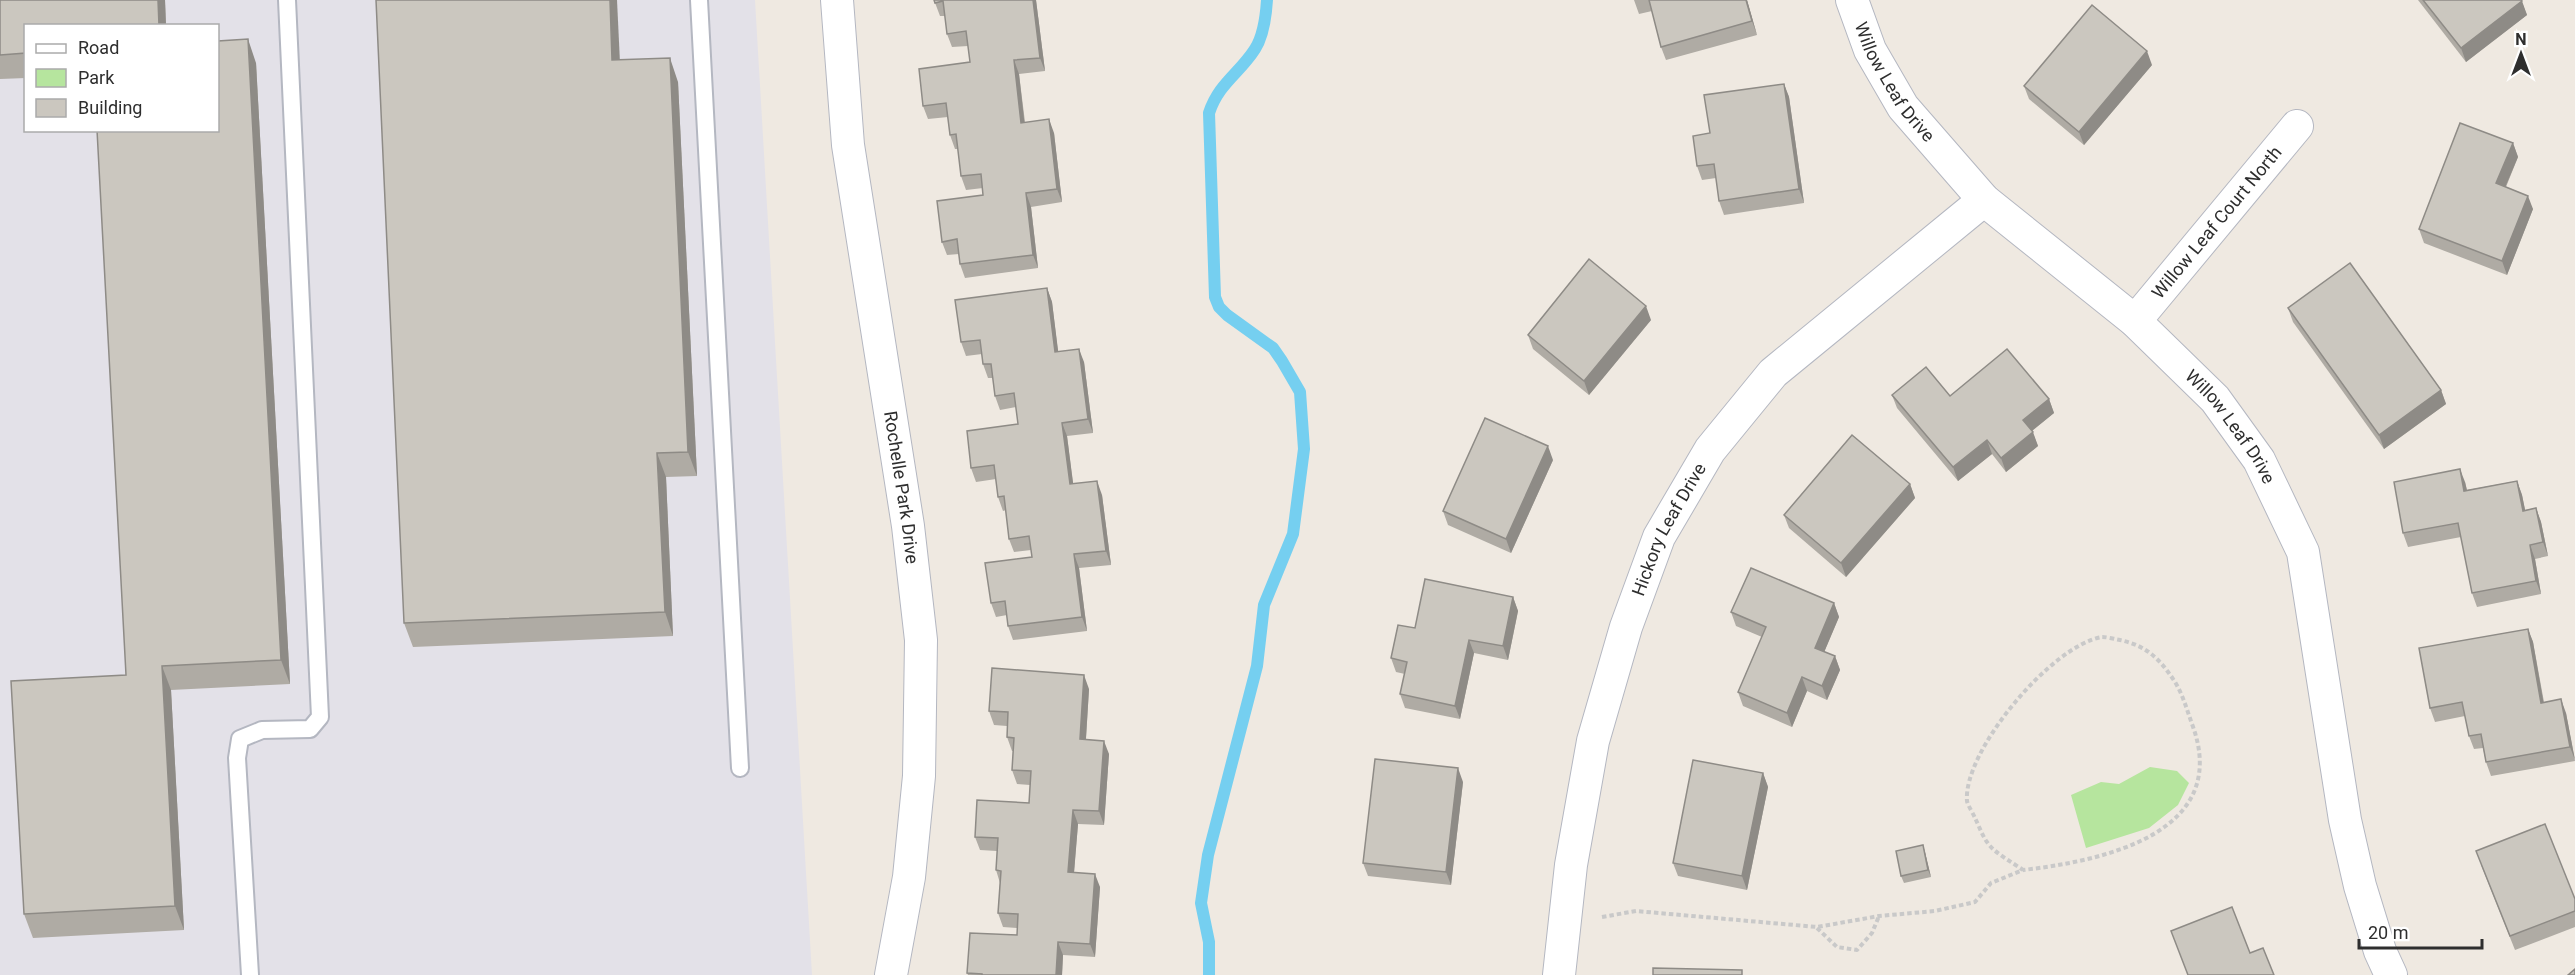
<svg xmlns="http://www.w3.org/2000/svg" width="2575" height="975" font-family="Roboto,sans-serif">
	<style>
		.industrial { fill: #e3e1e8; fill-rule: evenodd }
		.green { fill: #b6e59e }
		.lines { fill: none; stroke-linecap: round; stroke-linejoin: round }
		.stream { stroke: #75cff0; stroke-width: 12 }
		.service-casing { stroke: #b4b7c1; stroke-width: 20 }
		.minor-casing { stroke: #b4b7c1; stroke-width: 34 }
		.path { stroke: #c9c9c9; stroke-width: 4; stroke-dasharray: 4.5 3; stroke-linecap: butt }
		.service { stroke: #fff; stroke-width: 16 }
		.minor { stroke: #fff; stroke-width: 32 }
		.wall { fill: #afaba4 }
		.shaded-wall { fill: #8e8b86 }
		.building { fill: #cbc7bf; stroke: #8e8b86; stroke-width: 1.5 }
		.labels { text-anchor: middle; stroke-width: 5; stroke-linejoin: round; paint-order: stroke }
		.street-label { font-size: 18px; fill: #2e2e2e; stroke: #fff }
	</style>
	<rect width="100%" height="100%" fill="#efe9e1"/>
	<path class="industrial" d="M0 0H755L812 975H0ZM26 26H218V130H26Z"/>
	<path class="green" d="M2150 767 2177 771 2189 783 2178 805 2149 828 2086 848 2071 795 2101 782 2119 784Z"/>
	<g class="lines">
		<path class="stream" d="M1209 975V942L1201 903 1208 855 1257 666 1264 605 1293 534 1304 449 1300 392 1282 361 1273 348 1227 315 1219 307 1215 297 1209 113C1219 83 1239 74 1255 49 1264 35 1266 16 1267 0"/>
		<defs>
			<g id="service">
				<path d="M699 0 740 768"/>
				<path d="M250 975 237 758 240 739 262 730 310 729 320 717 287 0"/>
			</g>
			<g id="minor">
				<path id="s1" d="M837 0 848 145 908 526 921 640 919 776 909 877 891 975"/>
				<path id="s2" d="M1852 0 1870 50 1903 107 1984 200 2135 321 2215 399 2259 460 2303 552 2345 820 2360 886 2380 951 2391 975"/>
				<path id="s3" d="M2135 321 2297 126"/>
				<path id="s4" d="M1559 975 1571 865 1593 741 1626 627 1659 537 1710 450 1773 373 1984 200"/>
			</g>
		</defs>
		<use href="#service" class="service-casing"/>
		<use href="#minor" class="minor-casing"/>
		<g class="path">
			<path d="M1602 917 1636 911 1817 927 1879 916 1935 911 1975 902 1991 883 2023 870C2012 862 1994 853 1987 842 1982 835 1979 826 1975 818 1973 813 1968 806 1967 801 1963 751 2052 645 2102 637 2107 637 2114 639 2120 640 2147 646 2160 659 2175 682 2183 695 2187 710 2192 724 2233 833 2103 861 2023 870"/>
			<path d="M1817 928 1837 947 1857 950 1872 933 1879 916"/>
		</g>
		<use href="#service" class="service"/>
		<use href="#minor" class="minor"/>
	</g>
	<g class="wall">
		<path d="M0 0H165L166 26H26V78L0 79Z"/>
		<path d="M934 0H1036L1045 71 1019 74 1025 122 1054 133 1062 202 1031 207 1038 268 965 278 960 264 959 254 947 255 942 242 983 195V188L966 190 961 176 958 149H955L950 135 948 117 928 119 923 106 970 62 968 46 952 47 947 34 945 16H940Z"/>
		<path d="M1634 0H1747L1757 35 1666 60 1661 47 1652 11 1639 14Z"/>
		<path d="M2418 0H2521L2527 15 2466 62Z"/>
		<path d="M620 59 678 82 697 476 666 477 673 636 413 647 404 623Z"/>
		<path d="M256 63 290 684 171 690 184 930 33 938 24 914 126 675Z"/>
		<path d="M2152 65 2084 145 2029 99 2024 86Z"/>
		<path d="M1784 84 1789 97 1804 203 1724 215 1719 201 1716 178 1702 180 1697 166 1710 133Z"/>
		<path d="M2513 143 2518 157 2506 187 2533 209 2507 275 2424 243 2419 229Z"/>
		<path d="M1047 288 1052 302 1058 352 1084 362 1093 433 1067 436 1073 484 1102 495 1111 565 1079 568 1087 631 1013 640 1008 626 1007 615 996 617 991 603 1032 557 1031 550 1014 552 1009 539 1006 510 1003 511 998 497 996 479 976 482 971 468 1018 424 1016 407 1000 410 995 396 993 378H988L983 364 982 354 966 356 961 342Z"/>
		<path d="M2288 308 2441 390 2446 404 2384 449 2293 322Z"/>
		<path d="M1651 320 1589 395 1533 349 1528 335Z"/>
		<path d="M1892 395 2049 399 2054 413 2032 431 2038 446 2006 472 1992 454 1958 481 1897 408Z"/>
		<path d="M1553 460 1511 553 1448 525 1443 511Z"/>
		<path d="M2517 481 2522 495 2525 510 2536 508 2541 522 2548 556 2535 559 2541 594 2477 607 2472 593 2461 537 2408 547 2403 533 2465 482 2467 490Z"/>
		<path d="M1910 484 1915 498 1846 577 1789 528 1784 515Z"/>
		<path d="M1513 597 1518 611 1508 660 1474 653 1460 719 1405 708 1400 694 1405 674 1396 672 1391 658 1415 628Z"/>
		<path d="M1834 603 1839 617 1824 652 1835 656 1840 670 1827 700 1807 691 1792 727 1743 706 1738 692 1762 637 1736 626 1731 612Z"/>
		<path d="M2528 629 2533 642 2544 702 2566 713 2575 761 2491 776 2486 762 2483 748 2474 749 2469 736 2465 716 2435 722 2430 708Z"/>
		<path d="M1089 689 1086 739 1109 754 1104 825 1078 824 1074 872 1100 887 1095 957 1063 955 1062 975H968L967 973 1017 935V928L1003 927 998 913 1000 883 996 870 997 851 980 850 975 837 1029 803 1030 785 1017 784 1012 770 1013 751H1012L1007 737V726L994 725 989 711Z"/>
		<path d="M1763 773 1768 787 1747 890 1678 876 1673 863Z"/>
		<path d="M1463 782 1451 885 1368 876 1363 863Z"/>
		<path d="M1923 845 1931 877 1904 883 1901 876Z"/>
		<path d="M2481 865 2575 899V927L2515 950Z"/>
	</g>
	<g class="shaded-wall">
		<path d="M158 0H165L166 26H159Z"/>
		<path d="M610 0H617L621 84 612 60Z"/>
		<path d="M1033 0H1036L1045 71 1040 58Z"/>
		<path d="M1746 0H1747L1757 35 1752 21Z"/>
		<path d="M2522 1 2527 15 2466 62 2461 48Z"/>
		<path d="M248 39 256 63 290 684 281 660Z"/>
		<path d="M2147 51 2152 65 2084 145 2079 132Z"/>
		<path d="M670 58 678 82 697 476 688 452Z"/>
		<path d="M1014 60 1019 74 1026 137 1021 123Z"/>
		<path d="M1784 84 1789 97 1804 203 1799 189Z"/>
		<path d="M1049 119 1054 133 1062 202 1057 189Z"/>
		<path d="M2513 143 2518 157 2501 197 2496 183Z"/>
		<path d="M1026 193 1031 207 1038 268 1033 255Z"/>
		<path d="M2528 196 2533 209 2507 275 2502 261Z"/>
		<path d="M1047 288 1052 302 1060 366 1055 352Z"/>
		<path d="M1646 306 1651 320 1589 395 1584 381Z"/>
		<path d="M1079 349 1084 362 1093 433 1088 419Z"/>
		<path d="M2441 390 2446 404 2384 449 2379 435Z"/>
		<path d="M2049 399 2054 413 2028 434 2023 420Z"/>
		<path d="M1062 423 1067 436 1075 498 1070 484Z"/>
		<path d="M2033 432 2038 446 2006 472 2001 458Z"/>
		<path d="M1987 440 1992 454 1958 481 1953 467Z"/>
		<path d="M1548 446 1553 460 1511 553 1506 539Z"/>
		<path d="M657 453 666 477 673 636 665 612Z"/>
		<path d="M2460 469 2465 482 2470 504 2464 491Z"/>
		<path d="M1097 481 1102 495 1111 565 1106 551Z"/>
		<path d="M2517 481 2522 495 2528 524 2523 511Z"/>
		<path d="M1910 484 1915 498 1846 577 1841 563Z"/>
		<path d="M2536 508 2541 522 2548 556 2543 542Z"/>
		<path d="M2530 545 2535 559 2541 594 2536 581Z"/>
		<path d="M1074 554 1079 568 1087 631 1082 617Z"/>
		<path d="M1513 597 1518 611 1508 660 1503 646Z"/>
		<path d="M1834 603 1839 617 1820 662 1815 648Z"/>
		<path d="M2528 629 2533 642 2546 717 2541 703Z"/>
		<path d="M1469 640 1474 653 1460 719 1455 706Z"/>
		<path d="M1835 656 1840 670 1827 700 1822 686Z"/>
		<path d="M162 666 171 690 184 930 175 906Z"/>
		<path d="M1084 675 1089 689 1085 753 1080 739Z"/>
		<path d="M1802 677 1807 691 1792 727 1787 713Z"/>
		<path d="M2561 699 2566 713 2575 760 2570 747Z"/>
		<path d="M1104 741 1109 754 1104 825 1099 811Z"/>
		<path d="M1458 768 1463 782 1451 885 1446 872Z"/>
		<path d="M1763 773 1768 787 1747 890 1742 876Z"/>
		<path d="M1073 810 1078 824 1073 885 1068 872Z"/>
		<path d="M1923 845 1925 852 1931 877 1928 870Z"/>
		<path d="M1095 874 1100 887 1095 957 1090 944Z"/>
		<path d="M1058 942 1063 955 1062 975H1056Z"/>
	</g>
	<g class="building">
		<path d="M0 0H158L159 26H26V53L0 55Z"/>
		<path d="M376 0H610L612 60 670 58 688 452 657 453 665 612 404 623Z"/>
		<path d="M934 0H1033L1040 58 1014 60 1021 123 1049 119 1057 189 1026 193 1033 255 960 264 957 239 942 242 937 201 983 195 981 174 961 176 956 134 950 135 946 103 923 106 919 69 970 62 966 31 947 34 943 1 935 3Z"/>
		<path d="M1649 0H1746L1752 21 1661 47Z"/>
		<path d="M2423 0H2521L2522 1 2461 48Z"/>
		<path d="M2092 5 2147 51 2079 132 2024 86Z"/>
		<path d="M248 39 281 660 162 666 175 906 24 914 11 681 126 675 97 130H218V41Z"/>
		<path d="M1784 84 1799 189 1719 201 1714 164 1697 166 1693 136 1710 133 1704 95Z"/>
		<path d="M2460 123 2513 143 2496 183 2528 196 2502 261 2419 229Z"/>
		<path d="M1589 259 1646 306 1584 381 1528 335Z"/>
		<path d="M2350 263 2441 390 2379 435 2288 308Z"/>
		<path d="M1047 288 1055 352 1079 349 1088 419 1062 423 1070 484 1097 481 1106 551 1074 554 1082 617 1008 626 1005 601 991 603 985 563 1032 557 1029 536 1009 539 1004 496 998 497 994 465 971 468 967 431 1018 424 1014 393 995 396 991 364H983L980 340 961 342 955 300Z"/>
		<path d="M2007 349 2049 399 2023 420 2033 432 2001 458 1987 440 1953 467 1892 395 1926 367 1950 396Z"/>
		<path d="M1485 418 1548 446 1506 539 1443 511Z"/>
		<path d="M1852 435 1910 484 1841 563 1784 515Z"/>
		<path d="M2460 469 2464 491 2517 481 2523 511 2536 508 2543 542 2530 545 2536 581 2472 593 2458 523 2403 533 2394 482Z"/>
		<path d="M1751 568 1834 603 1815 648 1835 656 1822 686 1802 677 1787 713 1738 692 1766 627 1731 612Z"/>
		<path d="M1425 579 1513 597 1503 646 1469 640 1455 706 1400 694 1407 662 1391 658 1398 625 1415 628Z"/>
		<path d="M2528 629 2541 703 2561 699 2570 747 2486 762 2481 734 2469 736 2462 702 2430 708 2419 648Z"/>
		<path d="M992 668 1084 675 1080 739 1104 741 1099 811 1073 810 1068 872 1095 874 1090 944 1058 942 1056 975H982V974L967 973 970 933 1017 935 1018 914 998 913 1001 871 996 870 998 838 975 837 977 800 1029 803 1031 771 1012 770 1014 738 1007 737 1008 712 989 711Z"/>
		<path d="M1375 759 1458 768 1446 872 1363 863Z"/>
		<path d="M1693 760 1763 773 1742 876 1673 863Z"/>
		<path d="M2545 824 2575 899V911L2510 936 2476 851Z"/>
		<path d="M1923 845 1928 870 1901 876 1896 851Z"/>
		<path d="M2232 907 2250 953 2263 948 2274 975H2188L2171 931Z"/>
		<path d="M1653 968 1742 970V975H1653Z"/>
		<path d="M2575 969V975H2568Z"/>
	</g>
	<g class="labels">
		<g class="street-label">
			<text dy="6" stroke="none"><textPath href="#s2" startOffset="93">Willow Leaf Drive</textPath></text>
			<text dy="6" stroke="none"><textPath href="#s3" startOffset="128">Willow Leaf Court North</textPath></text>
			<text dy="6" stroke="none"><textPath href="#s2" startOffset="579">Willow Leaf Drive</textPath></text>
			<text dy="6" stroke="none"><textPath href="#s1" startOffset="492">Rochelle Park Drive</textPath></text>
			<text dy="6" stroke="none"><textPath href="#s4" startOffset="462">Hickory Leaf Drive</textPath></text>
		</g>
	</g>
	<rect x="24" y="24" width="195" height="108" fill="#ffffff" stroke="#ababab" stroke-width="1.5"/>
	<rect x="36" y="44" width="30" height="9" fill="#ffffff" stroke="#ababab" stroke-width="1.5"/>
	<text x="78" y="54" font-size="18" fill="#2e2e2e">Road</text>
	<rect x="36" y="69" width="30" height="18" fill="#b6e59e" stroke="#ababab" stroke-width="1.5"/>
	<text x="78" y="84" font-size="18" fill="#2e2e2e">Park</text>
	<rect x="36" y="99" width="30" height="18" fill="#cbc7bf" stroke="#ababab" stroke-width="1.5"/>
	<text x="78" y="114" font-size="18" fill="#2e2e2e">Building</text>
	<g transform="translate(2521 54)" stroke="#ffffff" stroke-width="4.5" paint-order="stroke">
	<path d="M0-4.5L10 22L0 15L-10 22Z" fill="#2e2e2e"/>
	<text y="-9" font-size="16" font-weight="bold" text-anchor="middle" fill="#2e2e2e">N</text>
	</g>
	<path d="M2359 939v9h123v-9" fill="none" stroke="#2e2e2e" stroke-width="3"/>
	<text x="2368" y="939" font-size="18" fill="#2e2e2e" stroke="#ffffff" stroke-width="4.5" paint-order="stroke">20 m</text>
</svg>
